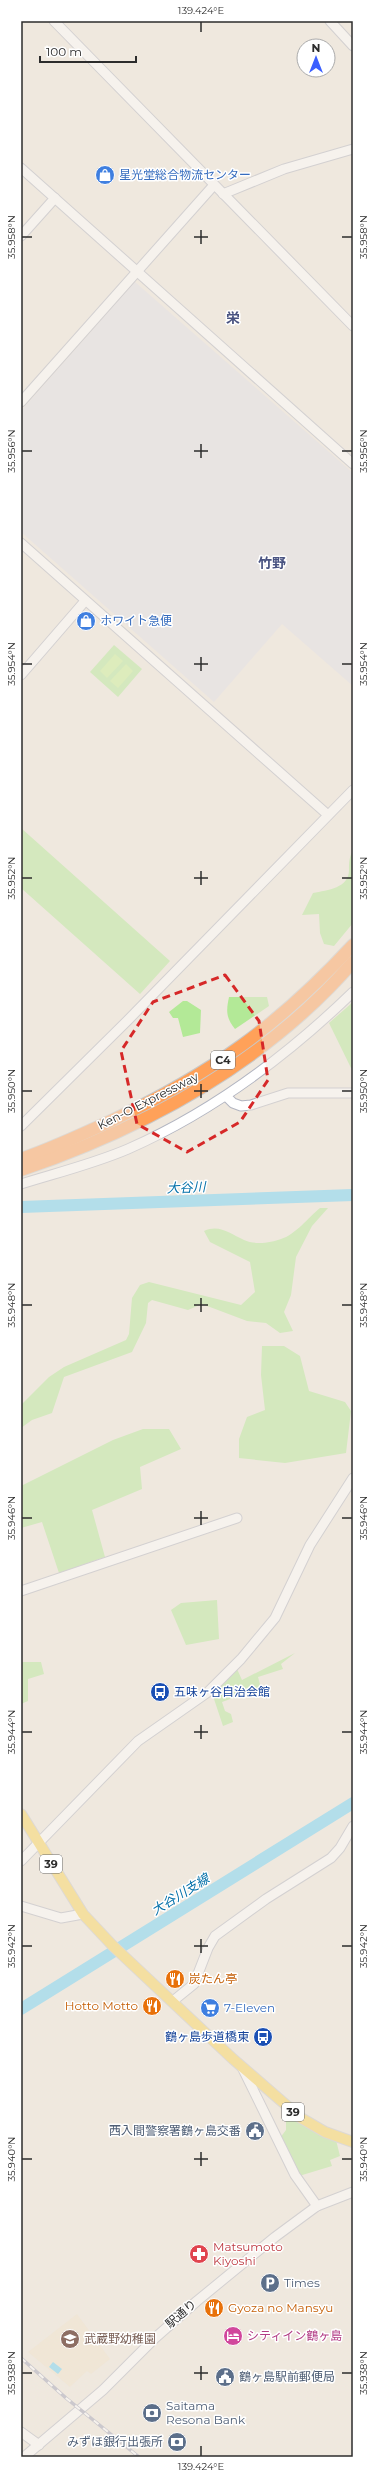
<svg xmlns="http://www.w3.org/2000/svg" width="374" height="2478" font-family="Montserrat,'Noto Sans JP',sans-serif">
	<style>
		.industrial { fill: #e1dfe7 }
		.education { fill: #f1e5cd }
		.green { fill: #b3e997 }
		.pitch { fill: #c8f192 }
		.water { fill: #6ad2f8 }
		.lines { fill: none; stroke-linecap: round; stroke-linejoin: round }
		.river { stroke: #6ad2f8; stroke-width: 12 }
		.secondary-casing { stroke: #b2b5c1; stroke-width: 11 }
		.primary-casing { stroke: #c8c8c8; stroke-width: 12 }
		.highway-casing { stroke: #c8c8c8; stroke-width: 14 }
		.secondary { stroke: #fff; stroke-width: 9 }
		.primary { stroke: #fbd557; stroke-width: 10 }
		.highway { stroke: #ffa159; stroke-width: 12 }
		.rail-casing { stroke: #a0a3b8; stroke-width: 3.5 }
		.rail { stroke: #fff; stroke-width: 2; stroke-dasharray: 6; stroke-linecap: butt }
		.marked { fill: none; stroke: #d62828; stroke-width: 3; stroke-dasharray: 8 5; stroke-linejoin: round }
		.ticks { fill: none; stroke: #2c2c2c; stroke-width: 1.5 }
		.labels { text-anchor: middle; stroke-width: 3; stroke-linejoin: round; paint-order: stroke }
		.shield { fill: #fff; stroke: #6b6b6b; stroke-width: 1 }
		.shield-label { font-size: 11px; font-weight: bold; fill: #2c2c2c }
		.shop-label { font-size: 12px; fill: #366cbe; stroke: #fff; text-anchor: start }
		.street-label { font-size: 12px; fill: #2c2c2c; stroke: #fff }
		.transit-label { font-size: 12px; fill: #164399; stroke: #fff; text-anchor: start }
		.food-label { font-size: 12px; fill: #c56008; stroke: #fff; text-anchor: start }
		.service-label { font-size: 12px; fill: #4e5e75; stroke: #fff; text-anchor: start }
		.health-label { font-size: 12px; fill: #be3a42; stroke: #fff; text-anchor: start }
		.hotel-label { font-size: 12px; fill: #b23c85; stroke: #fff; text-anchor: start }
		.education-label { font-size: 12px; fill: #785e54; stroke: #fff; text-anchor: start }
		.water-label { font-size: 13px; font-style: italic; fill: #0370a9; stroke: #fff }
		.quarter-label { font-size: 14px; font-weight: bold; fill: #495381; stroke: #fff }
		.neatline { fill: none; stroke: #2c2c2c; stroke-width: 1.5 }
		.ticks-label { font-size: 10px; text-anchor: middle; fill: #2c2c2c }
	</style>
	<rect width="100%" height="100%" fill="#efe8de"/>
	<path class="industrial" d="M135 282 353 473V686L282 624 214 702 21 532V411Z"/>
	<path class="education" d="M77 2314 110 2359 91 2374 87 2371 70 2387 28 2352Z"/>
	<g class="green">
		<path d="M114 645 142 669 118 697 90 672Z"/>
		<path d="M21 828 170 961 140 994 21 888Z"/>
		<path d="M353 851V923L334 946 324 944 320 933 319 914 302 915 313 893C328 890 349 888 349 870 349 863 349 857 353 851Z"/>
		<path d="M229 997H267L269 1006 235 1029C226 1018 226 1011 229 997Z"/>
		<path d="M183 1001H187L201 1010 200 1033 183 1037 178 1018H173L169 1012Z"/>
		<path d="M353 1002V1069L351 1068 329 1023Z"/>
		<path d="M320 1208H328L312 1226 296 1257 291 1295 284 1312 293 1331 280 1333 266 1323 247 1321 202 1304 188 1310 152 1300 148 1303 146 1323 132 1352 64 1377 52 1413 32 1420 21 1428V1405L49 1377 64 1367 126 1340 129 1334 132 1298 140 1285 149 1282 241 1305 255 1292 250 1262 210 1242 204 1231C220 1224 230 1234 244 1240 254 1245 271 1243 281 1239 295 1235 309 1217 320 1208Z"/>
		<path d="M262 1346H284L300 1356 309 1391 345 1402 351 1411 346 1453 285 1463 239 1458V1439L247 1417 265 1410 261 1375Z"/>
		<path d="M143 1429H169L181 1449 140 1467 142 1489 92 1510 105 1557 59 1573 42 1522 21 1528V1486L113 1440Z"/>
		<path d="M217 1600 219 1639 186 1645 171 1610 181 1603Z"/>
		<path d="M295 1653 281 1664 283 1669 258 1677 261 1688 222 1702 225 1711 231 1714 233 1722 223 1726 212 1693 237 1669 242 1680Z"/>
		<path d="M21 1662H41L44 1674 28 1679V1701L21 1704Z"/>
		<path d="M290 2115 336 2140 340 2156 330 2160 332 2166 299 2176 280 2138 286 2130V2119Z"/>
	</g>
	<g class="pitch">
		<path d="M115 654 123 661 107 678 100 671Z"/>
		<path d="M126 664 133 671 118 688 110 681Z"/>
	</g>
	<path class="water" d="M53 2362 62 2369 58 2374 49 2367Z"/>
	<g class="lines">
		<g class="river">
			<path d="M21 1207 353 1195"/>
			<path d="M21 2009 353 1803"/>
		</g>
		<defs>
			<g id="secondary">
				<path d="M54 21 353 326"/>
				<path d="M330 21 353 46"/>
				<path d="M21 168 353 464"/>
				<path d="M223 194 284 169 353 149"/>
				<path d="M21 236 55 198"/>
				<path d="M21 402 214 185"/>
				<path d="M21 543 328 815"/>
				<path d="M21 675 85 601"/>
				<path d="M226 1096 233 1103 241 1106 251 1105 288 1093H353"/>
				<path d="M21 1126 129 1019 353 790"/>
				<path d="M21 1184C56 1173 93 1164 128 1149 212 1112 287 1056 353 992"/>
				<path d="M21 1591 237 1518"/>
				<path d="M21 1861 138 1741 208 1692 241 1659 275 1618 310 1545 353 1478"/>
				<path d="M21 1906 61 1918 83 1914"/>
				<path d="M173 2001 194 1984 208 1948 215 1936 266 1899 331 1858 340 1848 353 1826"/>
				<path d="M242 2067 295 2175 317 2206"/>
				<path d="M21 2432 39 2445"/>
				<path d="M24 2457 103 2390 155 2338 197 2301 275 2237 317 2206 353 2192"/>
			</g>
			<path id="primary" d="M21 1814 83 1914 113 1946 233 2059 301 2118 325 2132 353 2142"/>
			<g id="highway">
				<path d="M21 1159C53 1148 83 1134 113 1120 212 1073 278 1026 353 945"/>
				<path d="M21 1170C147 1127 265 1063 353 962"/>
			</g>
		</defs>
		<use href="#secondary" class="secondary-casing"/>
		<use href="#primary" class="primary-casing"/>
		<use href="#highway" class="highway-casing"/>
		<use href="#secondary" class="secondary"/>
		<use href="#primary" class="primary"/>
		<use href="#highway" class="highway"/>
		<defs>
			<path id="rail" d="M21 2358 66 2398 139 2457"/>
		</defs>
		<use href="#rail" class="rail-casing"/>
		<use href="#rail" class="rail"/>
	</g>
	<path d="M0 0H374V2478H0ZM225 975 259 1021 268 1080 240 1122 187 1152 137 1124 121 1051 153 1002Z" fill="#efe8de" fill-opacity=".55" fill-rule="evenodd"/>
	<path class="marked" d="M225 975 259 1021 268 1080 240 1122 187 1152 137 1124 121 1051 153 1002Z"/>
	<path class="ticks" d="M201 22V32M201 230V244M22 237H32M194 237H208M342 237H352M201 444V458M22 451H32M194 451H208M342 451H352M201 657V671M22 664H32M194 664H208M342 664H352M201 871V885M22 878H32M194 878H208M342 878H352M201 1084V1098M22 1091H32M194 1091H208M342 1091H352M201 1298V1312M22 1305H32M194 1305H208M342 1305H352M201 1511V1525M22 1518H32M194 1518H208M342 1518H352M201 1725V1739M22 1732H32M194 1732H208M342 1732H352M201 1939V1953M22 1946H32M194 1946H208M342 1946H352M201 2152V2166M22 2159H32M194 2159H208M342 2159H352M201 2366V2380M22 2373H32M194 2373H208M342 2373H352M201 2446V2456"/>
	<defs>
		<symbol id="shop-disc" viewBox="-11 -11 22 22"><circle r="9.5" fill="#3f7fe0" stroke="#fff"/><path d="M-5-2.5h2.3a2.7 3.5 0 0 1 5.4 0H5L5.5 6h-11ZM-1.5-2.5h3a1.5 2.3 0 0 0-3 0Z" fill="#fff"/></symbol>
		<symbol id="bus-disc" viewBox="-11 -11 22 22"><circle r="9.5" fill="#1a4fb4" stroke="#fff"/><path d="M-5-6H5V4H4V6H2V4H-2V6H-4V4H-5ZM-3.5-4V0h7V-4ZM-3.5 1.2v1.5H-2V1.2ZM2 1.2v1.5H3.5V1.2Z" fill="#fff"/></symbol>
		<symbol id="restaurant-disc" viewBox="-11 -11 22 22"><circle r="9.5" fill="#e8710a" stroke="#fff"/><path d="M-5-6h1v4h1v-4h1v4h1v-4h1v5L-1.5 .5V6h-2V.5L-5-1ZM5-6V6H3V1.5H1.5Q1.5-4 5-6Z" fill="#fff"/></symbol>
		<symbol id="supermarket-disc" viewBox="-11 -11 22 22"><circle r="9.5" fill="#3f7fe0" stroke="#fff"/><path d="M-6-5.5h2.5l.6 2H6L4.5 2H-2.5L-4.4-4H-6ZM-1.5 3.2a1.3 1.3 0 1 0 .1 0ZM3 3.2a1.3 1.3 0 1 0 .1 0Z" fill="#fff"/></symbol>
		<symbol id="civic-disc" viewBox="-11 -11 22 22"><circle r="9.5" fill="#5c6f8a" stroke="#fff"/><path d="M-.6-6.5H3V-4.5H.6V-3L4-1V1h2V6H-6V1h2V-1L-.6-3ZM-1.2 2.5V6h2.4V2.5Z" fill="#fff"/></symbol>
		<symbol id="pharmacy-disc" viewBox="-11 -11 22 22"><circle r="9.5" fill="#e0444e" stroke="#fff"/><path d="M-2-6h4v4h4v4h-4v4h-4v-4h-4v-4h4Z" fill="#fff"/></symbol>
		<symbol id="parking-disc" viewBox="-11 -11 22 22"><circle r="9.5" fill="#5c6f8a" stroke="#fff"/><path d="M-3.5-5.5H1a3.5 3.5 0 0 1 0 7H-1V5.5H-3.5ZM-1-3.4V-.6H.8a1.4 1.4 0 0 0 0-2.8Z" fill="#fff"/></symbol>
		<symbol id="hotel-disc" viewBox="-11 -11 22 22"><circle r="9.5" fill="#d1479c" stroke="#fff"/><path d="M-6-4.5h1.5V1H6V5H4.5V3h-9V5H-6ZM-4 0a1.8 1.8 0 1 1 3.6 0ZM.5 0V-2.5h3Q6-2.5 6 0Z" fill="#fff"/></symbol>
		<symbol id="school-disc" viewBox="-11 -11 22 22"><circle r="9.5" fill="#8d6e63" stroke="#fff"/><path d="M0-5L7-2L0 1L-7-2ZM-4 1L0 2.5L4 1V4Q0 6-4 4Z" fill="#fff"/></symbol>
		<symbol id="bank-disc" viewBox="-11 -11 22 22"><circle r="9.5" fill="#5c6f8a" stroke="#fff"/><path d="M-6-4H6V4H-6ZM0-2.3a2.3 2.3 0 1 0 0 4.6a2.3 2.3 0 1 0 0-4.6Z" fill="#fff"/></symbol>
	</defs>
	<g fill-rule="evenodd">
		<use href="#shop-disc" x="94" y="164" width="22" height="22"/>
		<use href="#shop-disc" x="75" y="610" width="22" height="22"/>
		<use href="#bus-disc" x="149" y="1681" width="22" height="22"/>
		<use href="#restaurant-disc" x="164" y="1968" width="22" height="22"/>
		<use href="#restaurant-disc" x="141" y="1995" width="22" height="22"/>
		<use href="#supermarket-disc" x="199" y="1997" width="22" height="22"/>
		<use href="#bus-disc" x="252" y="2026" width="22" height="22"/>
		<use href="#civic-disc" x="244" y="2120" width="22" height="22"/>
		<use href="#pharmacy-disc" x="188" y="2243" width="22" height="22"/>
		<use href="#parking-disc" x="259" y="2272" width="22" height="22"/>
		<use href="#restaurant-disc" x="203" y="2297" width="22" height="22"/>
		<use href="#hotel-disc" x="222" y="2325" width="22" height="22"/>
		<use href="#school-disc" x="59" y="2328" width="22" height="22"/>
		<use href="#civic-disc" x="214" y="2366" width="22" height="22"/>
		<use href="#bank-disc" x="141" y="2402" width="22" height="22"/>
		<use href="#bank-disc" x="166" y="2431" width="22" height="22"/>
	</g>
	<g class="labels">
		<g class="shield">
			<rect x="211" y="1051" width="24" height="18" rx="3"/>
			<rect x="40" y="1855" width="22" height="18" rx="3"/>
			<rect x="282" y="2103" width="22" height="18" rx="3"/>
		</g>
		<g class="shield-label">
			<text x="223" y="1064">C4</text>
			<text x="51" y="1868">39</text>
			<text x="293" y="2116">39</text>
		</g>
		<g class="shop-label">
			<text x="119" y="179">星光堂総合物流センター</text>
			<text x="100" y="625">ホワイト急便</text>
			<text x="224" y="2012">7-Eleven</text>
		</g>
		<g class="street-label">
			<text transform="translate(148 1101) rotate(-27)" y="4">Ken-O Expressway</text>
			<text transform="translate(181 2314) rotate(-41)" y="4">駅通り</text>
		</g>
		<g class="transit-label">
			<text x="174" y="1696">五味ヶ谷自治会館</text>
			<text x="249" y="2041" text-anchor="end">鶴ヶ島歩道橋東</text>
		</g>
		<g class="food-label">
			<text x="189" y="1983">炭たん亭</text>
			<text x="138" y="2010" text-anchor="end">Hotto Motto</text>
			<text x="228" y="2312">Gyoza no Mansyu</text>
		</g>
		<g class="service-label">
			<text x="241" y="2135" text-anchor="end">西入間警察署鶴ヶ島交番</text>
			<text x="284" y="2287">Times</text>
			<text x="239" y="2381">鶴ヶ島駅前郵便局</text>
			<text x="166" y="2410">Saitama<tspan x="166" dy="14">Resona Bank</tspan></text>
			<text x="163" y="2446" text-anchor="end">みずほ銀行出張所</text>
		</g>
		<g class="health-label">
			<text x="213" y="2251">Matsumoto<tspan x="213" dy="14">Kiyoshi</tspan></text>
		</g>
		<g class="hotel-label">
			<text x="247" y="2340">シティイン鶴ヶ島</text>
		</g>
		<g class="education-label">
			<text x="84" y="2343">武蔵野幼稚園</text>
		</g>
		<g class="water-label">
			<text transform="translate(186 1187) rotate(-2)" y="5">大谷川</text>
			<text transform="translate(180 1894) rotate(-32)" y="5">大谷川支線</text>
		</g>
		<g class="quarter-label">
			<text x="233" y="323">栄</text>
			<text x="272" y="568">竹野</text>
		</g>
	</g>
	<rect width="374" height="2478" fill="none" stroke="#ffffff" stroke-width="44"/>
	<g transform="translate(316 58)"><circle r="19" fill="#ffffff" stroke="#ababab"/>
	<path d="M0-3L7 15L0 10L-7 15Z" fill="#3b5fff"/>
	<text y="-6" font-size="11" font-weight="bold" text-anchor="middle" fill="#2c2c2c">N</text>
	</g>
	<path d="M40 56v6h96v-6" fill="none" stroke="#2c2c2c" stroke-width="2"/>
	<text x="46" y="56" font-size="12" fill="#2c2c2c" stroke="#ffffff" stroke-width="3" paint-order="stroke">100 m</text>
	<rect x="22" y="22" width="330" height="2434" class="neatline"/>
	<g class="ticks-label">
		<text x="201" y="14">139.424°E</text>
		<text transform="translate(11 237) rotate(-90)" y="4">35.958°N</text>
		<text transform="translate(363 237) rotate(-90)" y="4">35.958°N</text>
		<text transform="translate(11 451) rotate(-90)" y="4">35.956°N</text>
		<text transform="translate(363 451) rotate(-90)" y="4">35.956°N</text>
		<text transform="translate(11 664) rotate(-90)" y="4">35.954°N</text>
		<text transform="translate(363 664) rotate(-90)" y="4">35.954°N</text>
		<text transform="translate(11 878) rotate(-90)" y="4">35.952°N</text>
		<text transform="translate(363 878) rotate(-90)" y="4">35.952°N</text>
		<text transform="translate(11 1091) rotate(-90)" y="4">35.950°N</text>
		<text transform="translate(363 1091) rotate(-90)" y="4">35.950°N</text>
		<text transform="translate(11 1305) rotate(-90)" y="4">35.948°N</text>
		<text transform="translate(363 1305) rotate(-90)" y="4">35.948°N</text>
		<text transform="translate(11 1518) rotate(-90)" y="4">35.946°N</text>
		<text transform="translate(363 1518) rotate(-90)" y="4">35.946°N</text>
		<text transform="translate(11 1732) rotate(-90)" y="4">35.944°N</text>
		<text transform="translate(363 1732) rotate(-90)" y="4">35.944°N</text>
		<text transform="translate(11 1946) rotate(-90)" y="4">35.942°N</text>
		<text transform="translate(363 1946) rotate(-90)" y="4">35.942°N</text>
		<text transform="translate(11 2159) rotate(-90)" y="4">35.940°N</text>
		<text transform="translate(363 2159) rotate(-90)" y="4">35.940°N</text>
		<text transform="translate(11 2373) rotate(-90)" y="4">35.938°N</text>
		<text transform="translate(363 2373) rotate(-90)" y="4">35.938°N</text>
		<text x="201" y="2470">139.424°E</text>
	</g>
</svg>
